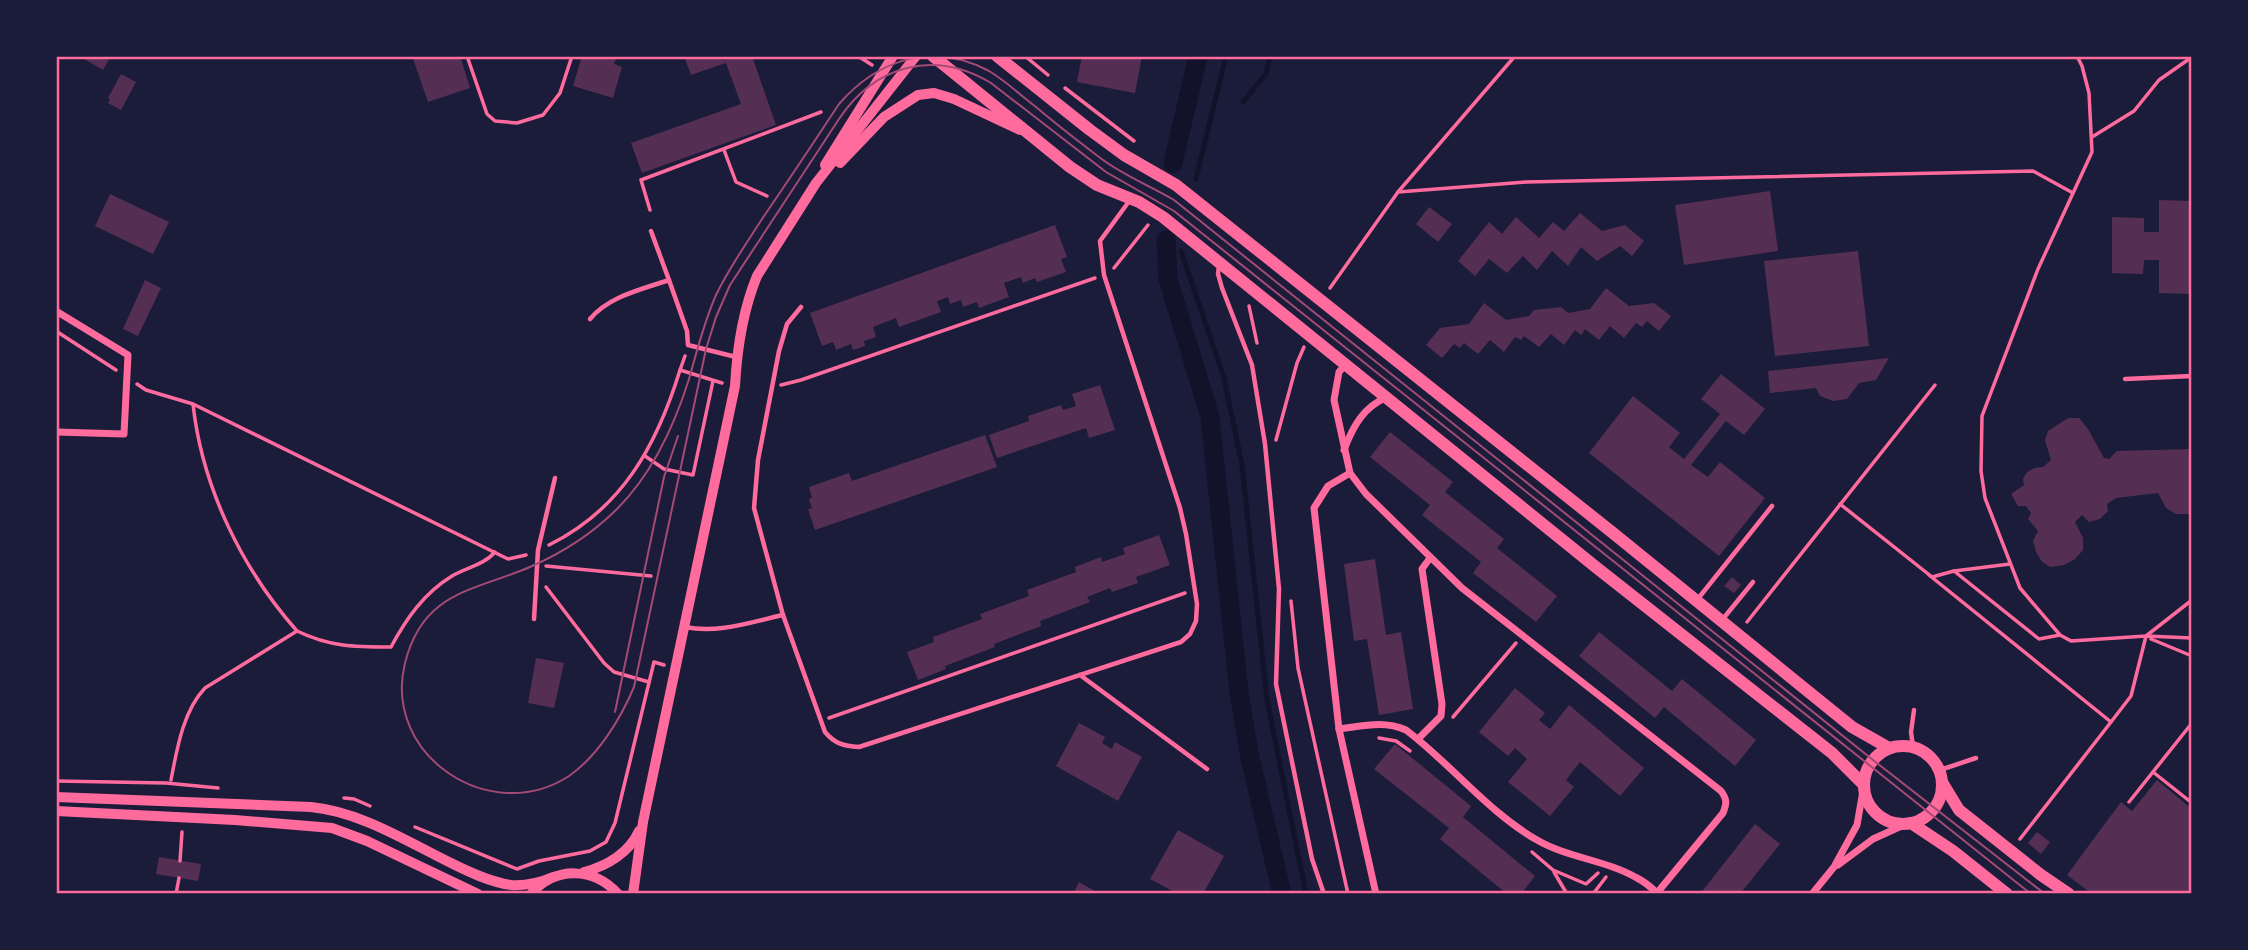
<svg xmlns="http://www.w3.org/2000/svg" width="2248" height="950" font-family="'Libre Baskerville',serif">
	<style>
		.lines { fill: none; stroke-linecap: round; stroke-linejoin: round }
		.stream { stroke: #12122b; stroke-width: 5 }
		.canal { stroke: #12122b; stroke-width: 19 }
		.building { fill: #542f53 }
		.path { stroke: #ff6b9d; stroke-width: 3.5 }
		.service { stroke: #ff6b9d; stroke-width: 4.5 }
		.minor { stroke: #ff6b9d; stroke-width: 7 }
		.tertiary { stroke: #ff6b9d; stroke-width: 10 }
		.secondary { stroke: #ff6b9d; stroke-width: 12 }
		.tram { stroke: #a44b75; stroke-width: 2 }
		.neatline { fill: none; stroke: #ff6b9d; stroke-width: 2.5 }
	</style>
	<rect width="100%" height="100%" fill="#1b1b3a"/>
	<g class="lines">
		<g class="stream">
			<path d="M1243 102 1266 74 1270 56"/>
			<path d="M1196 179 1226 56"/>
			<path d="M1181 251 1224 378 1242 465 1267 700 1306 894"/>
		</g>
		<g class="canal">
			<path d="M1173 163 1198 56"/>
			<path d="M1166 240 1168 279 1210 417 1239 693 1250 758 1282 894"/>
		</g>
	</g>
	<g class="building">
		<path d="M79 56H111L103 70Z"/>
		<path d="M412 56H460L470 88 428 102Z"/>
		<path d="M582 56H617L614 64 622 67 613 98 573 86Z"/>
		<path d="M684 56H752L776 125 642 173 631 143 741 104 726 63 691 75Z"/>
		<path d="M1082 56H1142L1135 93 1077 82Z"/>
		<path d="M121 74 136 82 121 110 108 103 110 99 108 98Z"/>
		<path d="M1770 191 1778 251 1684 265 1675 205Z"/>
		<path d="M110 194 169 222 153 254 95 226Z"/>
		<path d="M2159 200 2192 201V294L2159 293V260H2144L2143 274 2112 273V217L2144 218V232H2159Z"/>
		<path d="M1429 207 1452 224 1438 242 1416 224Z"/>
		<path d="M1580 213 1602 231 1625 225 1644 241 1632 256 1620 246 1597 261 1581 247 1568 266 1552 251 1537 270 1523 256 1507 273 1489 259 1475 276 1458 261 1489 222 1502 234 1516 217 1539 238 1553 222 1564 231Z"/>
		<path d="M1055 225 1067 257 1061 259 1066 272 1037 282 1035 278 1023 283 1021 277 1004 283 1009 297 979 308 977 302 963 307 961 300 950 304 948 297 937 301 941 312 899 327 896 318 873 327 876 337 864 341 865 346 853 350 851 344 836 350 833 342 822 346 810 313Z"/>
		<path d="M1858 251 1869 346 1775 356 1764 261Z"/>
		<path d="M145 280 161 288 138 336 123 329Z"/>
		<path d="M1606 288 1629 306 1654 303 1671 316 1659 331 1647 321 1642 327 1636 323 1624 338 1610 326 1599 340 1585 329 1581 335 1575 330 1564 345 1551 334 1539 347 1524 336 1521 340 1515 337 1504 352 1490 340 1478 354 1464 343 1460 348 1454 344 1442 358 1426 345 1440 328 1469 324 1484 303 1506 320 1529 316 1534 310 1561 307 1568 313 1590 309Z"/>
		<path d="M1889 358 1876 380 1859 383 1847 399 1833 401 1820 396 1816 388 1770 393 1768 371Z"/>
		<path d="M1721 374 1765 409 1744 435 1726 421 1691 465 1708 477 1720 462 1765 498 1719 556 1589 453 1633 396 1680 433 1669 447 1684 459 1720 414 1701 399Z"/>
		<path d="M1100 385 1115 430 1089 438 1086 428 997 458 989 435 1029 421 1028 416 1061 405 1063 410 1076 406 1072 394Z"/>
		<path d="M2068 418H2079L2088 429 2104 458 2109 459 2117 451 2192 449V514H2176L2166 508 2158 493 2116 498 2107 504 2108 511 2100 519 2089 522 2082 515 2075 522 2083 538V550L2075 559 2064 565 2050 567 2042 562 2036 552 2033 541 2038 531 2028 519 2031 513 2026 506H2018L2011 494 2024 485 2023 479 2027 472 2035 468 2043 467 2051 460 2045 440 2048 431Z"/>
		<path d="M1390 432 1453 482 1445 492 1504 539 1497 548 1557 596 1536 622 1473 573 1481 562 1422 515 1430 505 1370 457Z"/>
		<path d="M985 435 997 467 815 530 808 509 812 508 809 499 812 498 809 487 849 473 852 481Z"/>
		<path d="M1159 535 1170 565 1136 577 1138 583 1112 592 1110 588 1087 597 1090 602 1040 621 1041 626 994 644 995 647 945 666 946 669 918 680 907 652 934 642 933 637 982 619 980 614 1029 596 1027 590 1076 572 1075 567 1101 557 1102 562 1125 554 1123 548Z"/>
		<path d="M1375 559 1386 635 1401 632 1413 709 1379 715 1367 639 1354 641 1344 564Z"/>
		<path d="M1732 577 1741 585 1734 593 1724 586Z"/>
		<path d="M1599 632 1672 691 1682 679 1756 740 1735 766 1664 707 1655 718 1579 656Z"/>
		<path d="M536 658 564 663 554 708 528 703Z"/>
		<path d="M1515 688 1545 713 1539 720 1550 729 1569 705 1644 768 1620 796 1580 762 1566 780 1574 787 1550 816 1508 782 1527 759 1515 748 1508 756 1479 732Z"/>
		<path d="M1079 723 1105 737 1102 743 1112 749 1115 742 1142 757 1118 801 1056 766Z"/>
		<path d="M1395 744 1471 806 1463 817 1535 876 1521 894H1507L1440 839 1449 828 1374 769Z"/>
		<path d="M2157 780 2192 809V894H2092L2067 875 2121 802 2132 811Z"/>
		<path d="M1755 824 1780 844 1740 894H1700Z"/>
		<path d="M1178 830 1224 856 1203 894H1178L1150 879Z"/>
		<path d="M2037 832 2050 842 2041 854 2028 843Z"/>
		<path d="M159 857 201 864 198 881 156 874Z"/>
		<path d="M1079 882 1100 894H1073Z"/>
	</g>
	<g class="lines">
		<g class="path">
			<path d="M467 56 487 114 495 121 517 123 543 115 560 93 572 56"/>
			<path d="M858 56 872 65"/>
			<path d="M1025 56 1048 75"/>
			<path d="M2077 56 2082 66 2089 93 2092 152 2038 269 1982 416 1981 471 1985 498 2020 588 2060 635 2071 641 2146 636 2192 600"/>
			<path d="M1065 88 1134 141"/>
			<path d="M2092 137 2134 111 2159 80 2192 57"/>
			<path d="M724 150 736 182 767 196"/>
			<path d="M1398 192 1515 56"/>
			<path d="M650 210 641 180 821 112"/>
			<path d="M1114 268 1148 225"/>
			<path d="M1330 288 1398 192 1526 182 2033 171 2073 193"/>
			<path d="M1249 306 1257 343"/>
			<path d="M56 331 116 370"/>
			<path d="M680 370 685 356"/>
			<path d="M137 384 146 390 193 404 508 559 526 555"/>
			<path d="M781 385 801 380 1095 278"/>
			<path d="M193 404C202 487 242 569 297 631"/>
			<path d="M1276 440 1297 363 1304 347"/>
			<path d="M645 456 664 469 693 475 713 381"/>
			<path d="M1840 504 1932 577 1954 571"/>
			<path d="M549 545C622 509 657 445 680 370L722 383"/>
			<path d="M2010 564 1954 571 2039 639 2060 635"/>
			<path d="M546 566 651 576"/>
			<path d="M1929 575 2111 722 2020 839"/>
			<path d="M546 587 604 663 614 672 649 682"/>
			<path d="M1291 601 1298 668 1348 894"/>
			<path d="M1747 622 1935 385"/>
			<path d="M2151 639 2192 656"/>
			<path d="M1453 717 1516 643"/>
			<path d="M829 718 1185 593"/>
			<path d="M2111 722 2131 696 2146 636 2192 638"/>
			<path d="M1379 738 1396 741 1410 751"/>
			<path d="M2153 772 2192 803"/>
			<path d="M171 780C177 749 183 711 205 688L297 631C330 647 355 647 391 647 406 619 424 593 452 576 465 568 484 565 495 552"/>
			<path d="M56 781 166 783 218 788"/>
			<path d="M344 798 354 799 370 806"/>
			<path d="M2129 802 2192 723"/>
			<path d="M415 827 517 869 539 861 590 851 606 842 615 823 654 662 664 665"/>
			<path d="M1532 852 1553 870 1586 884 1598 873"/>
			<path d="M180 861 182 832"/>
			<path d="M1554 872 1567 894"/>
			<path d="M176 894 179 878"/>
			<path d="M1593 894 1606 877"/>
		</g>
		<g class="service">
			<path d="M651 231 669 280"/>
			<path d="M1219 265 1218 274 1222 288 1252 365 1265 444 1279 589 1276 684 1312 859 1324 894"/>
			<path d="M801 307 787 324 779 351 758 460 754 508 783 615 825 732C835 744 844 746 859 747L1181 642 1190 634 1196 621 1197 604 1186 534 1180 508 1104 275 1100 241 1130 200"/>
			<path d="M590 319C609 296 643 289 669 280L687 331 688 345 736 357"/>
			<path d="M2125 379 2192 376"/>
			<path d="M1697 600 1772 506"/>
			<path d="M534 619 538 550 555 478"/>
			<path d="M1722 620 1753 582"/>
			<path d="M685 627C718 634 751 622 783 615"/>
			<path d="M1080 675 1207 769"/>
			<path d="M1913 747 1911 732 1914 710"/>
			<path d="M1940 770 1976 758"/>
		</g>
		<g class="minor">
			<path d="M56 311 128 355 124 434 56 432"/>
			<path d="M1346 364 1339 372 1334 400 1350 473 1366 494 1462 588 1721 791C1727 799 1727 803 1723 813L1657 893"/>
			<path d="M1344 450C1353 426 1364 406 1388 397"/>
			<path d="M1350 473 1328 486 1314 508 1339 729 1376 894"/>
			<path d="M1339 729C1363 726 1384 720 1406 730 1451 764 1488 812 1537 840 1568 858 1606 860 1637 878 1645 882 1652 888 1658 894"/>
			<path d="M1418 739 1441 716 1442 704 1422 569 1430 558"/>
			<path d="M1838 865 1873 839 1906 824"/>
			<path d="M1812 894 1834 867 1857 825 1864 785"/>
		</g>
		<g class="tertiary">
			<path d="M840 163 884 117 918 95 934 93 954 99 1020 130"/>
			<path d="M825 165 893 56"/>
			<path d="M56 797 311 807C361 812 406 841 451 863 469 872 490 882 511 885 526 886 539 883 553 877"/>
			<path d="M56 811 235 820 332 828 367 841 478 894"/>
			<path d="M584 872C607 866 629 853 639 831"/>
			<path d="M531 894C555 866 594 867 618 894"/>
			<path d="M633 894 643 822 735 386C737 349 743 310 757 276L816 183 916 56"/>
		</g>
		<g class="secondary">
			<path d="M933 56 1070 167 1097 185 1139 202 1163 217 1597 568 1832 753 1864 785"/>
			<path d="M997 56 1090 130 1124 155 1176 185 1613 533 1852 727 1889 748"/>
			<circle cx="1903" cy="785" r="39"/>
			<path d="M1942 782 1959 810 2041 875 2069 894"/>
			<path d="M1911 823 1953 851 2007 894"/>
		</g>
		<g class="tram">
			<path d="M615 712 664 477 678 436"/>
			<path d="M2031 894 1174 211 1106 172 991 83C934 49 875 65 839 119L730 285 716 317 706 349 634 687C621 718 598 756 569 776 491 827 382 756 405 663 423 591 474 591 530 567 562 553 592 534 617 509 653 473 674 427 689 379 697 351 704 322 716 295 729 268 746 244 762 219 788 181 814 142 839 104 878 59 934 41 989 71 1006 81 1020 95 1036 107 1056 124 1078 141 1099 157 1122 175 1149 185 1174 200L1873 760 2045 894"/>
		</g>
	</g>
	<rect width="2248" height="950" fill="none" stroke="#1b1b3a" stroke-width="116"/>
	<rect x="58" y="58" width="2132" height="834" class="neatline"/>
</svg>
